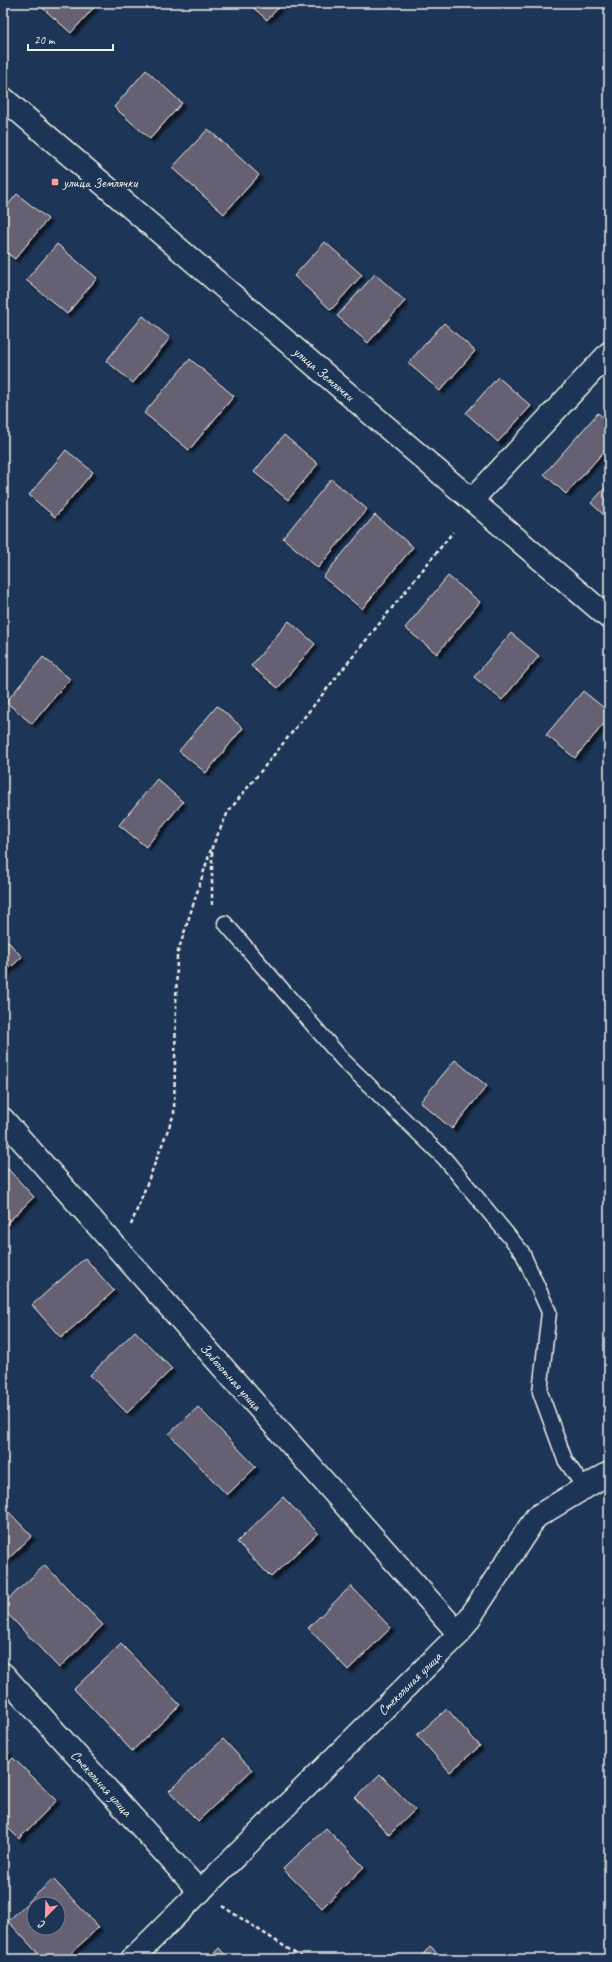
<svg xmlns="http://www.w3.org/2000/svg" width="612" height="1962" font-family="Caveat,sans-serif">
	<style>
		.building { fill: #666173; stroke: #f4f1e8; fill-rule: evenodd; filter: url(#shadow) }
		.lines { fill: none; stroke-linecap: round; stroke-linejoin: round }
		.service-casing { stroke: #f4f1e8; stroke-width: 17 }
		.minor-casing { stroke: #f4f1e8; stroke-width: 25 }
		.primary-casing { stroke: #f4f1e8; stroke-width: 25 }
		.path { stroke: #f4f1e8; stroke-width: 2.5; stroke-dasharray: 4 3; stroke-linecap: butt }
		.service { stroke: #1d3557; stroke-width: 14 }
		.minor { stroke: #1d3557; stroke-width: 22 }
		.primary { stroke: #1d3557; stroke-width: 22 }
		.poi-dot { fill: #ff9aa2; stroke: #1d3557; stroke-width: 1.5 }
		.labels { text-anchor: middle; stroke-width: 4; stroke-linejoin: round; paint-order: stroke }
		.poi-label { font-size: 14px; fill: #f4f1e8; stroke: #1d3557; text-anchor: start }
		.street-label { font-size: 14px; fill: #f4f1e8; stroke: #1d3557 }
	</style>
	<defs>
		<filter id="shadow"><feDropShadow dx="3.5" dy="3.5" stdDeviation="1" flood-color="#0009"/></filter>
	</defs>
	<rect width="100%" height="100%" fill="#1d3557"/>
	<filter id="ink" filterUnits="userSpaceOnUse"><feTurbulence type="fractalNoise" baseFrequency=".025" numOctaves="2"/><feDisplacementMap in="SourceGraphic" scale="8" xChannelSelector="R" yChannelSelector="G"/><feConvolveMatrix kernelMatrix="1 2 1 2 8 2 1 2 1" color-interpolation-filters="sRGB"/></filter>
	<g filter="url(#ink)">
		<g class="building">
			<path d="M37 3H98L71 33Z"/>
			<path d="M248 3H283L267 20Z"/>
			<path d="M146 70 182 103 150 139 114 107Z"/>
			<path d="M208 129 259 175 224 214 172 168Z"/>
			<path d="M17 194 48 219 15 259 3 250V211Z"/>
			<path d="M325 242 362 275 331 310 294 276Z"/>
			<path d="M57 244 97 278 67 314 26 280Z"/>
			<path d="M375 274 405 301 368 343 337 316Z"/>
			<path d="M143 316 170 338 133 383 106 361Z"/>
			<path d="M444 323 475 351 440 391 408 363Z"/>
			<path d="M190 359 234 396 189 450 144 413Z"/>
			<path d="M498 377 531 406 498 442 466 413Z"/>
			<path d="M598 413 609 423V446L566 494 544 474Z"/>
			<path d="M284 435 318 464 288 500 254 472Z"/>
			<path d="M66 450 93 472 55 517 29 495Z"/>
			<path d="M331 479 367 509 318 568 283 538Z"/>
			<path d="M609 484V520L591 503Z"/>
			<path d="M375 515 413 547 362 609 323 577Z"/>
			<path d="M448 576 480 602 437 654 405 628Z"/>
			<path d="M289 621 315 644 278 688 251 666Z"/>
			<path d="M511 633 539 656 502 700 474 677Z"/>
			<path d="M43 657 70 679 32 724 6 702Z"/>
			<path d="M583 691 609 712V718L575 758 546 735Z"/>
			<path d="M217 706 243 728 206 773 179 751Z"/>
			<path d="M157 779 183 802 146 847 119 825Z"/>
			<path d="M3 936 22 957 3 974Z"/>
			<path d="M455 1060 487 1086 452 1129 420 1102Z"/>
			<path d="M8 1169 34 1197 3 1227V1173Z"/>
			<path d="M85 1258 114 1291 61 1338 32 1305Z"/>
			<path d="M135 1331 172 1369 127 1413 90 1375Z"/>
			<path d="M198 1407 256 1467 227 1495 169 1434Z"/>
			<path d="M283 1497 318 1533 271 1577 237 1542Z"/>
			<path d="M8 1511 32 1536 3 1564V1517Z"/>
			<path d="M45 1565 103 1625 59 1668 3 1609V1604Z"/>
			<path d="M351 1586 391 1628 348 1670 308 1628Z"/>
			<path d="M121 1644 180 1705 132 1751 74 1689Z"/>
			<path d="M447 1709 480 1746 450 1772 417 1735Z"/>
			<path d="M223 1739 252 1770 198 1821 169 1791Z"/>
			<path d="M3 1746 9 1753 3 1759Z"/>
			<path d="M13 1758 57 1800 19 1839 3 1823V1768Z"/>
			<path d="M380 1774 415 1810 389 1835 355 1798Z"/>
			<path d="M326 1828 364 1867 322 1908 283 1869Z"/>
			<path d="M53 1879 99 1927 65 1959H43L8 1921ZM34 1904H58V1928H34Z"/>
			<path d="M430 1946 444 1959H419Z"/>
			<path d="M219 1948 229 1959H208Z"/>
			<path d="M3 1951 10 1959H3Z"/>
		</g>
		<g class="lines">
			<defs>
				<path id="service" d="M225 923 343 1060 445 1159 522 1252 549 1312 540 1392 565 1460 584 1487"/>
				<g id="minor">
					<path d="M472 500 609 353"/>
					<path id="s1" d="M3 1119 459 1634"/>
					<path id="s2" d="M3 1674 200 1892"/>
					<path id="s3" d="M132 1959 459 1634 536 1517 609 1473"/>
				</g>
				<g id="primary">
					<path id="s4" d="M3 98 609 618"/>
				</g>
			</defs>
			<use href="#service" class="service-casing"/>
			<use href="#minor" class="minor-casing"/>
			<use href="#primary" class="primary-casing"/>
			<g class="path">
				<path d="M212 905V847L228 812 453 532"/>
				<path d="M131 1225 174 1114 177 955 211 849"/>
				<path d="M222 1906 304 1959"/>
			</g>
			<use href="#service" class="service"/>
			<use href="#minor" class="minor"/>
			<use href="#primary" class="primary"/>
		</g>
	</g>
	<rect class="poi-dot" x="51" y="178" width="8" height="8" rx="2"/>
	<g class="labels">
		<g class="poi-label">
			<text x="63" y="187">улица Землячки</text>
		</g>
		<g class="street-label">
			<text dy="5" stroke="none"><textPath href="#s4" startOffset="423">улица Землячки</textPath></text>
			<text dy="5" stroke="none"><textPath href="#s1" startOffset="344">Заболотная улица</textPath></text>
			<text dy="5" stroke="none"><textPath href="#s3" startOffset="391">Стекольная улица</textPath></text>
			<text dy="5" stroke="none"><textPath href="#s2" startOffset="147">Стекольная улица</textPath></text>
		</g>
	</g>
	<rect width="612" height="1962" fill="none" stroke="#1d3557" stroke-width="16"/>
	<rect x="8" y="8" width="596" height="1946" fill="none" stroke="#f4f1e8" stroke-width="1.5" filter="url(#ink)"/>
	<g transform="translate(46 1916) rotate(203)"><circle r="19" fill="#1d3557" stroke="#738091"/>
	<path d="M0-3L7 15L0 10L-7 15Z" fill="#ff9aa2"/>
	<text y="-6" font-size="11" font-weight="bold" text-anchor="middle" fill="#f4f1e8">С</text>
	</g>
	<path d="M28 44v6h85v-6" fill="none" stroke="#f4f1e8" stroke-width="2"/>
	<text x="34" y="44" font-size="12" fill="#f4f1e8" stroke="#1d3557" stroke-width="3" paint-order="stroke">20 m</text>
</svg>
